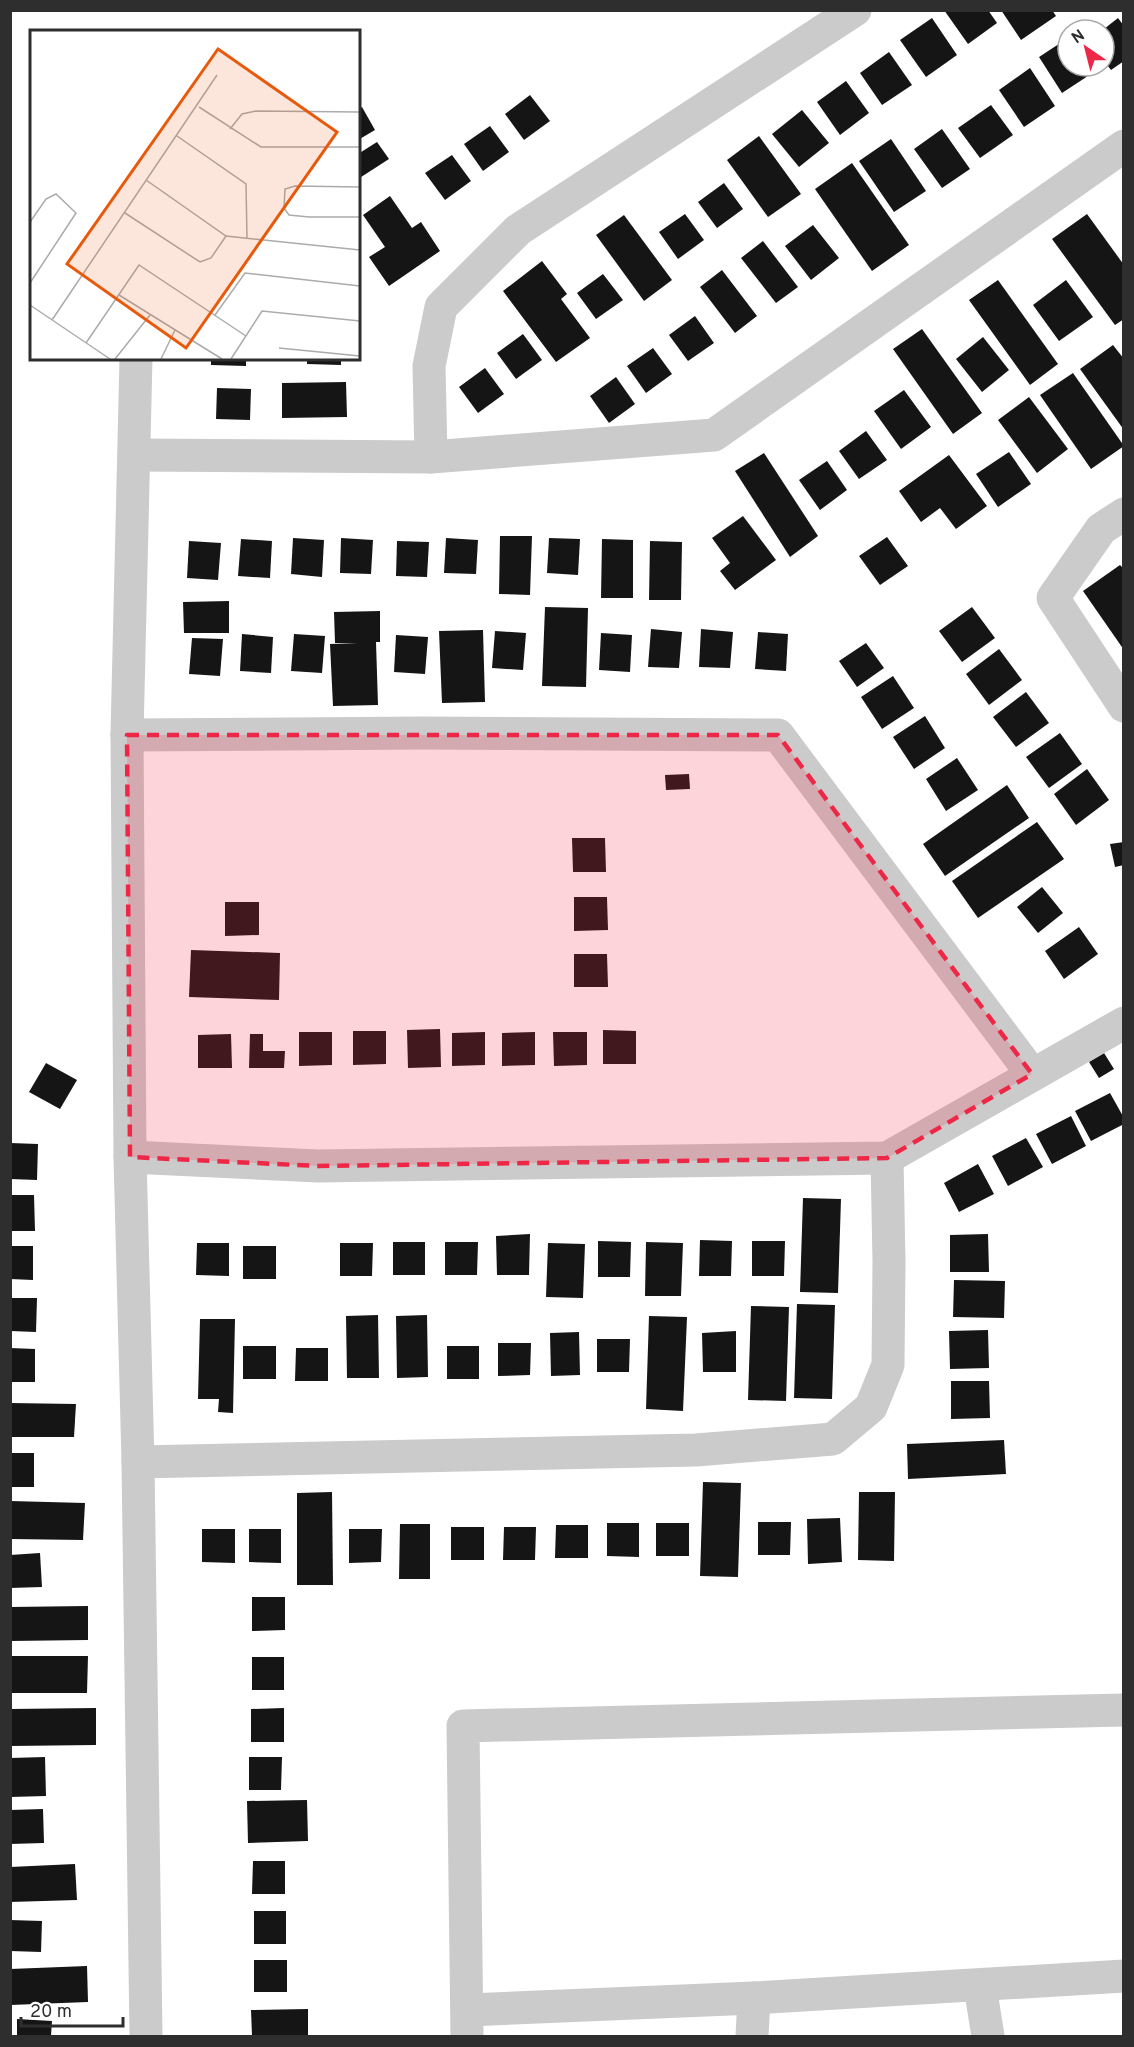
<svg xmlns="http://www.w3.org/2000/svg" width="1134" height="2047" font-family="Overpass,sans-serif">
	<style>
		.building { fill: #151515 }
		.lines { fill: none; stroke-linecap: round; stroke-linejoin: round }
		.street { stroke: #cbcbcb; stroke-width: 33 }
		.marked { fill: #ee2747; fill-opacity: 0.2; stroke: #ee2747; stroke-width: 4.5; stroke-dasharray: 12 8; stroke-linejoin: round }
		.inset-road { fill: none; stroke: #ababab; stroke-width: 1.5 }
		.view { fill: #e8590c; fill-opacity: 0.15; stroke: #e8590c; stroke-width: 3 }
		.inset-edge { fill: none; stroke: #2e2e2e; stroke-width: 3 }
	</style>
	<rect width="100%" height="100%" fill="#fff"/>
	<g class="building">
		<path d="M944 10H988L997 23 968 44Z"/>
		<path d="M1001 10H1052L1056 16 1021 40Z"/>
		<path d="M932 18 957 55 926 77 900 40Z"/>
		<path d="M1118 18 1124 26V61L1111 70 1104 61V29Z"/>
		<path d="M1068 38V66H1090L1094 72 1062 93 1039 57Z"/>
		<path d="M889 52 912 85 882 105 860 73Z"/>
		<path d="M1030 68 1055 106 1024 127 999 90Z"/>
		<path d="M846 81 869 113 840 135 817 102Z"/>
		<path d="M530 95 550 121 524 140 505 114Z"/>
		<path d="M991 105 1013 135 980 158 958 128Z"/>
		<path d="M362 107 375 130 358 140V109Z"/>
		<path d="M802 110 829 143 799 167 772 134Z"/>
		<path d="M490 126 509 152 483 171 464 144Z"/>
		<path d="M942 129 970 169 942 188 914 149Z"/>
		<path d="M759 136 801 194 768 217 727 160Z"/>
		<path d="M891 139 926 191 894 212 859 161Z"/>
		<path d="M377 142 389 159 358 179V154Z"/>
		<path d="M452 155 471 181 445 200 425 173Z"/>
		<path d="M852 163 909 245 872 271 815 189Z"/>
		<path d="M724 183 743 209 717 228 698 202Z"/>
		<path d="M390 196 412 228 421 222 440 251 389 286 369 257 385 247 363 215Z"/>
		<path d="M685 214 704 240 678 259 659 232Z"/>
		<path d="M1087 214 1124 265V319L1115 325 1052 239Z"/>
		<path d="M624 215 672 280 644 301 596 235Z"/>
		<path d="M813 225 839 258 811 280 785 246Z"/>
		<path d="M763 241 798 287 776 303 741 258Z"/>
		<path d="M542 261 567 294 561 299 590 338 556 362 503 291Z"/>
		<path d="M722 270 757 316 735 333 700 287Z"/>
		<path d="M603 274 623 300 596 319 577 293Z"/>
		<path d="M998 280 1058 364 1030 385 969 300Z"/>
		<path d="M1066 280 1093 317 1059 341 1033 305Z"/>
		<path d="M695 316 714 343 688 361 669 335Z"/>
		<path d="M922 329 982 413 953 434 893 349Z"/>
		<path d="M523 334 542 360 516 379 497 353Z"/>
		<path d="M983 337 1009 370 982 392 956 359Z"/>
		<path d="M1113 345 1124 359V430L1080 369Z"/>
		<path d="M653 348 672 374 646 393 627 366Z"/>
		<path d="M211 358H246V366L211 365Z"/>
		<path d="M307 358H341V365L307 364Z"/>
		<path d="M485 368 504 394 478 413 459 387Z"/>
		<path d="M1073 373 1124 446 1091 469 1040 395Z"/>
		<path d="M616 377 635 404 609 423 590 396Z"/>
		<path d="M346 382 347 417 282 418V383Z"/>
		<path d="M217 388 251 389 250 420 216 419Z"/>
		<path d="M904 390 931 427 901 449 874 411Z"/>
		<path d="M1029 397 1068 449 1037 473 998 420Z"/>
		<path d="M866 431 887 460 859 479 839 451Z"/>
		<path d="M1009 452 1031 484 998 507 976 474Z"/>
		<path d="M764 453 818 536 790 557 735 471Z"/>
		<path d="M949 455 987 506 956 529 940 508 921 522 899 491Z"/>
		<path d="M827 461 847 490 820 510 799 480Z"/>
		<path d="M743 516 776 560 735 590 720 571 730 563 712 538Z"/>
		<path d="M500 536H532L530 595 499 594Z"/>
		<path d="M887 537 908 566 880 585 859 556Z"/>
		<path d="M293 538 324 540 322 577 291 574Z"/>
		<path d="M341 538 373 540 371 574 340 573Z"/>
		<path d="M446 538 478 540 476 574 444 573Z"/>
		<path d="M549 538 580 539 578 575 547 573Z"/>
		<path d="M241 539 272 541 270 578 238 576Z"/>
		<path d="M602 539 633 540V598H601Z"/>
		<path d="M189 541 221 543 218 580 187 578Z"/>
		<path d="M397 541 429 542 427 577 396 576Z"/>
		<path d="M650 541 682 542 681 600H649Z"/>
		<path d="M1120 565 1124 569V650L1083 591Z"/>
		<path d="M229 601V633H184L183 602Z"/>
		<path d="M545 607 588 608 586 687 542 686Z"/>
		<path d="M972 607 995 638 962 662 939 631Z"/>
		<path d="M380 611V642H376L378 705 333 706 330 644 358 643H335L334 612Z"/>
		<path d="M651 629 682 632 679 668 648 667Z"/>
		<path d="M701 629 733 632 730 668 699 667Z"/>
		<path d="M483 630 485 702 442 703 439 631Z"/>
		<path d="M495 631 526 633 523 670 492 668Z"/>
		<path d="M758 632 788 634 786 671 755 669Z"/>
		<path d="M601 633 632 635 630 672 599 670Z"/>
		<path d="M242 634 273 637 271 673 240 671Z"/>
		<path d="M294 634 325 636 322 673 291 671Z"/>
		<path d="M396 635 428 637 425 674 394 672Z"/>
		<path d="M192 638 223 639 220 676 189 674Z"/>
		<path d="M866 643 884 668 857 687 839 661Z"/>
		<path d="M999 649 1022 680 989 705 966 674Z"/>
		<path d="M893 676 914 708 882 729 861 697Z"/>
		<path d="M1026 692 1049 723 1016 747 993 717Z"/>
		<path d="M925 716 945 748 914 769 893 737Z"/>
		<path d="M1060 733 1082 764 1049 788 1026 757Z"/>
		<path d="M957 758 978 790 946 811 926 779Z"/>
		<path d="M1087 769 1109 800 1076 825 1054 794Z"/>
		<path d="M689 774 690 789 666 790 665 775Z"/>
		<path d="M1007 785 1029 818 945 876 923 844Z"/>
		<path d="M1037 822 1064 859 978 918 952 881Z"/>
		<path d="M572 838H605L606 872H573Z"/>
		<path d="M1124 842V865L1115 867 1110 844Z"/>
		<path d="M1042 887 1063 913 1038 933 1017 907Z"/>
		<path d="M574 897H607L608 930 574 931Z"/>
		<path d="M225 902H259V935L225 936Z"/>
		<path d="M1079 927 1098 954 1064 979 1045 951Z"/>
		<path d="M191 950 280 953 279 1000 189 997Z"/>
		<path d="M574 954H607L608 987H574Z"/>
		<path d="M440 1029 441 1067 408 1068 407 1030Z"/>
		<path d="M603 1030 636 1031V1064H603Z"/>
		<path d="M353 1031H386V1064L353 1065Z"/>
		<path d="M299 1032H332V1065L299 1066Z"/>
		<path d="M485 1032V1065L452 1066V1033Z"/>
		<path d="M535 1032V1065L502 1066V1033Z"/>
		<path d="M553 1032H587V1065L554 1066Z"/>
		<path d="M231 1034 232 1068H198V1035Z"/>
		<path d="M250 1034H263V1051H285L284 1068H249Z"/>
		<path d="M1104 1053 1114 1069 1099 1078 1089 1062Z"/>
		<path d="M46 1063 77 1080 60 1109 29 1092Z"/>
		<path d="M1110 1093 1124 1118V1124L1091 1141 1075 1111Z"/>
		<path d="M1071 1116 1086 1146 1052 1164 1036 1134Z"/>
		<path d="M1026 1138 1043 1167 1008 1186 992 1156Z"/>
		<path d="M10 1143 38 1144 37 1180 10 1179Z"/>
		<path d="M978 1164 994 1194 959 1212 944 1183Z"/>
		<path d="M10 1195H34L35 1231H10Z"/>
		<path d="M803 1198 841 1199 838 1293 800 1292Z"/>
		<path d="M530 1234 529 1275H497L496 1236Z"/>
		<path d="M988 1234 989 1272H950V1235Z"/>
		<path d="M700 1240 732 1241 731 1276H699Z"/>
		<path d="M598 1241 631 1242 630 1277H598Z"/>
		<path d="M752 1241H785L784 1276H752Z"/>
		<rect x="393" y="1242" width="32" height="33"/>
		<path d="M445 1242H478L477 1275H445Z"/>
		<path d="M646 1242 683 1243 681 1296H645Z"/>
		<path d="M197 1243H229V1276L196 1275Z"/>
		<path d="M340 1243H373L372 1276H340Z"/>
		<path d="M548 1243 585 1244 583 1298 546 1297Z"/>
		<path d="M10 1246H33V1280L10 1279Z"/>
		<rect x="243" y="1246" width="33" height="33"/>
		<path d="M954 1280 1005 1281 1004 1318 953 1317Z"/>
		<path d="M10 1298H37L36 1332 10 1331Z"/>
		<path d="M797 1304 835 1305 832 1399 794 1398Z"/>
		<path d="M751 1306 789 1307 786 1401 748 1400Z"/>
		<path d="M378 1315 379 1378H347L346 1316Z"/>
		<path d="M427 1315 428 1377 397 1378 396 1316Z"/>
		<path d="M649 1316 687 1317 683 1411 646 1409Z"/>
		<path d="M200 1319H235L233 1413 218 1412 219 1399H198Z"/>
		<path d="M988 1330 989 1368 950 1369 949 1331Z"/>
		<path d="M736 1331V1372H703L702 1333Z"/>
		<path d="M579 1332 580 1375 551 1376 550 1333Z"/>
		<path d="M597 1339H630L629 1372H597Z"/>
		<path d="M498 1343H531L530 1375 498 1376Z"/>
		<rect x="243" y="1346" width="33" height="33"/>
		<rect x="447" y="1346" width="32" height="33"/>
		<path d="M10 1348 35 1349V1382H10Z"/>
		<path d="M296 1348H328V1381H295Z"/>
		<path d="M951 1381H989L990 1418 951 1419Z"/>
		<path d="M10 1403 76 1404 74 1437H10Z"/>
		<path d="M1004 1440 1006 1474 908 1479 907 1444Z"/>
		<rect x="10" y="1453" width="24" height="34"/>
		<path d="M703 1482 741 1483 738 1577 700 1576Z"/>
		<path d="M332 1492 333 1585H297V1493Z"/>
		<path d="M859 1492H895L894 1561 858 1560Z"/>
		<path d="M10 1501 85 1503 83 1540 10 1539Z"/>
		<path d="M840 1518 842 1562 808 1564 807 1519Z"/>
		<path d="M758 1522H791L790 1555H758Z"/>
		<path d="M607 1523H639V1557L607 1556Z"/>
		<rect x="656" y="1523" width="33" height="33"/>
		<path d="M400 1524H430V1579H399Z"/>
		<path d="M556 1525H588V1558H555Z"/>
		<rect x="451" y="1527" width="33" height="33"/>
		<path d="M504 1527H536L535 1560H503Z"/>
		<path d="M202 1529H235V1563L202 1562Z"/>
		<path d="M249 1529H281V1563L249 1562Z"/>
		<path d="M349 1529H382L381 1562 349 1563Z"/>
		<path d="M40 1553 42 1587 10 1588V1555Z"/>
		<path d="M252 1597H285V1630L252 1631Z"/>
		<path d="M88 1606V1640L10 1641V1607Z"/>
		<path d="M10 1656H88L87 1693H10Z"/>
		<rect x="252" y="1657" width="32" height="33"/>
		<path d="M96 1708V1745L10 1746V1709Z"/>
		<path d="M284 1708V1742H251V1709Z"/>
		<path d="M45 1757 46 1796 10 1797V1758Z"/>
		<path d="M249 1757H282L281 1790H249Z"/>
		<path d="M307 1800 308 1841 248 1843 247 1801Z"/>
		<path d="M43 1809 44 1843 10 1844V1810Z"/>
		<path d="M253 1861H285V1894H252Z"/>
		<path d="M75 1864 77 1900 10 1902V1867Z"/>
		<rect x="254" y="1911" width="32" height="33"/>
		<path d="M10 1920 42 1921 41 1952 10 1951Z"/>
		<rect x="254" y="1960" width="33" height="32"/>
		<path d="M87 1966 88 2002 10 2005V1969Z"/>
		<path d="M308 2009V2036H252L251 2010Z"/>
		<path d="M17 2019 52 2021 51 2036H17Z"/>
	</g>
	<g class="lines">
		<g class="street">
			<path d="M136 358 127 735 130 1157 138 1462 146 2036"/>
			<path d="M135 455 431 457 714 435 1124 146"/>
			<path d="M431 457 429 366 441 307 518 230 855 10"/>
			<path d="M1124 514 1101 529 1053 598 1124 706"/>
			<path d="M127 735 422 733 778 735 1032 1074"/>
			<path d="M130 1157 318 1166 887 1158 1124 1023"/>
			<path d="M138 1462 696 1450 833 1439 871 1407 888 1365 889 1262 887 1158"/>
			<path d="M980 1986 988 2036"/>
			<path d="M467 2010 754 1998 1124 1976"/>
			<path d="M467 2036 463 1726 1124 1710"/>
			<path d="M752 2036 754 1998"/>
		</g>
	</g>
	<path class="marked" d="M127 735H778L1032 1074 887 1158 318 1166 130 1157Z"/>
	<g transform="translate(30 30)">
		<rect width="330" height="330" fill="#fff"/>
		<path class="inset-road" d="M169 77 231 117H330M200 99 212 84 226 81 330 82M147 106 216 154 217 208M116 150 196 206 330 220M330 157 265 156 255 159 254 178 259 185 279 187H330M95 183 170 232 181 228 196 206M0 192 16 169 26 164 46 183 0 253M89 265 192 329M0 275 80 329M185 285 215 243 330 256M22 290 187 45M56 313 109 235 216 306M249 318 330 326M85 329 120 285M131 329 145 300M201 329 232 281 330 291"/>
		<path class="view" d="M188 19 307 102 156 318 37 234Z"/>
		<rect width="330" height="330" class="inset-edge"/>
	</g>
	<rect width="1134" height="2047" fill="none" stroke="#2e2e2e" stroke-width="24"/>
	<g transform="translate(1086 48) rotate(325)"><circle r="28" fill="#ffffff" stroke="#ababab" stroke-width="1.5"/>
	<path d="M0-4.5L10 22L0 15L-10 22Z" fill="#ee2747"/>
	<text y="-9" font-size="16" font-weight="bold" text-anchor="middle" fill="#2e2e2e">N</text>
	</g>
	<path d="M21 2017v9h102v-9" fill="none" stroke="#2e2e2e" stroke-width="3"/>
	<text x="30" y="2017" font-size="18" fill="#2e2e2e" stroke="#ffffff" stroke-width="4.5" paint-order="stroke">20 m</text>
</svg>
